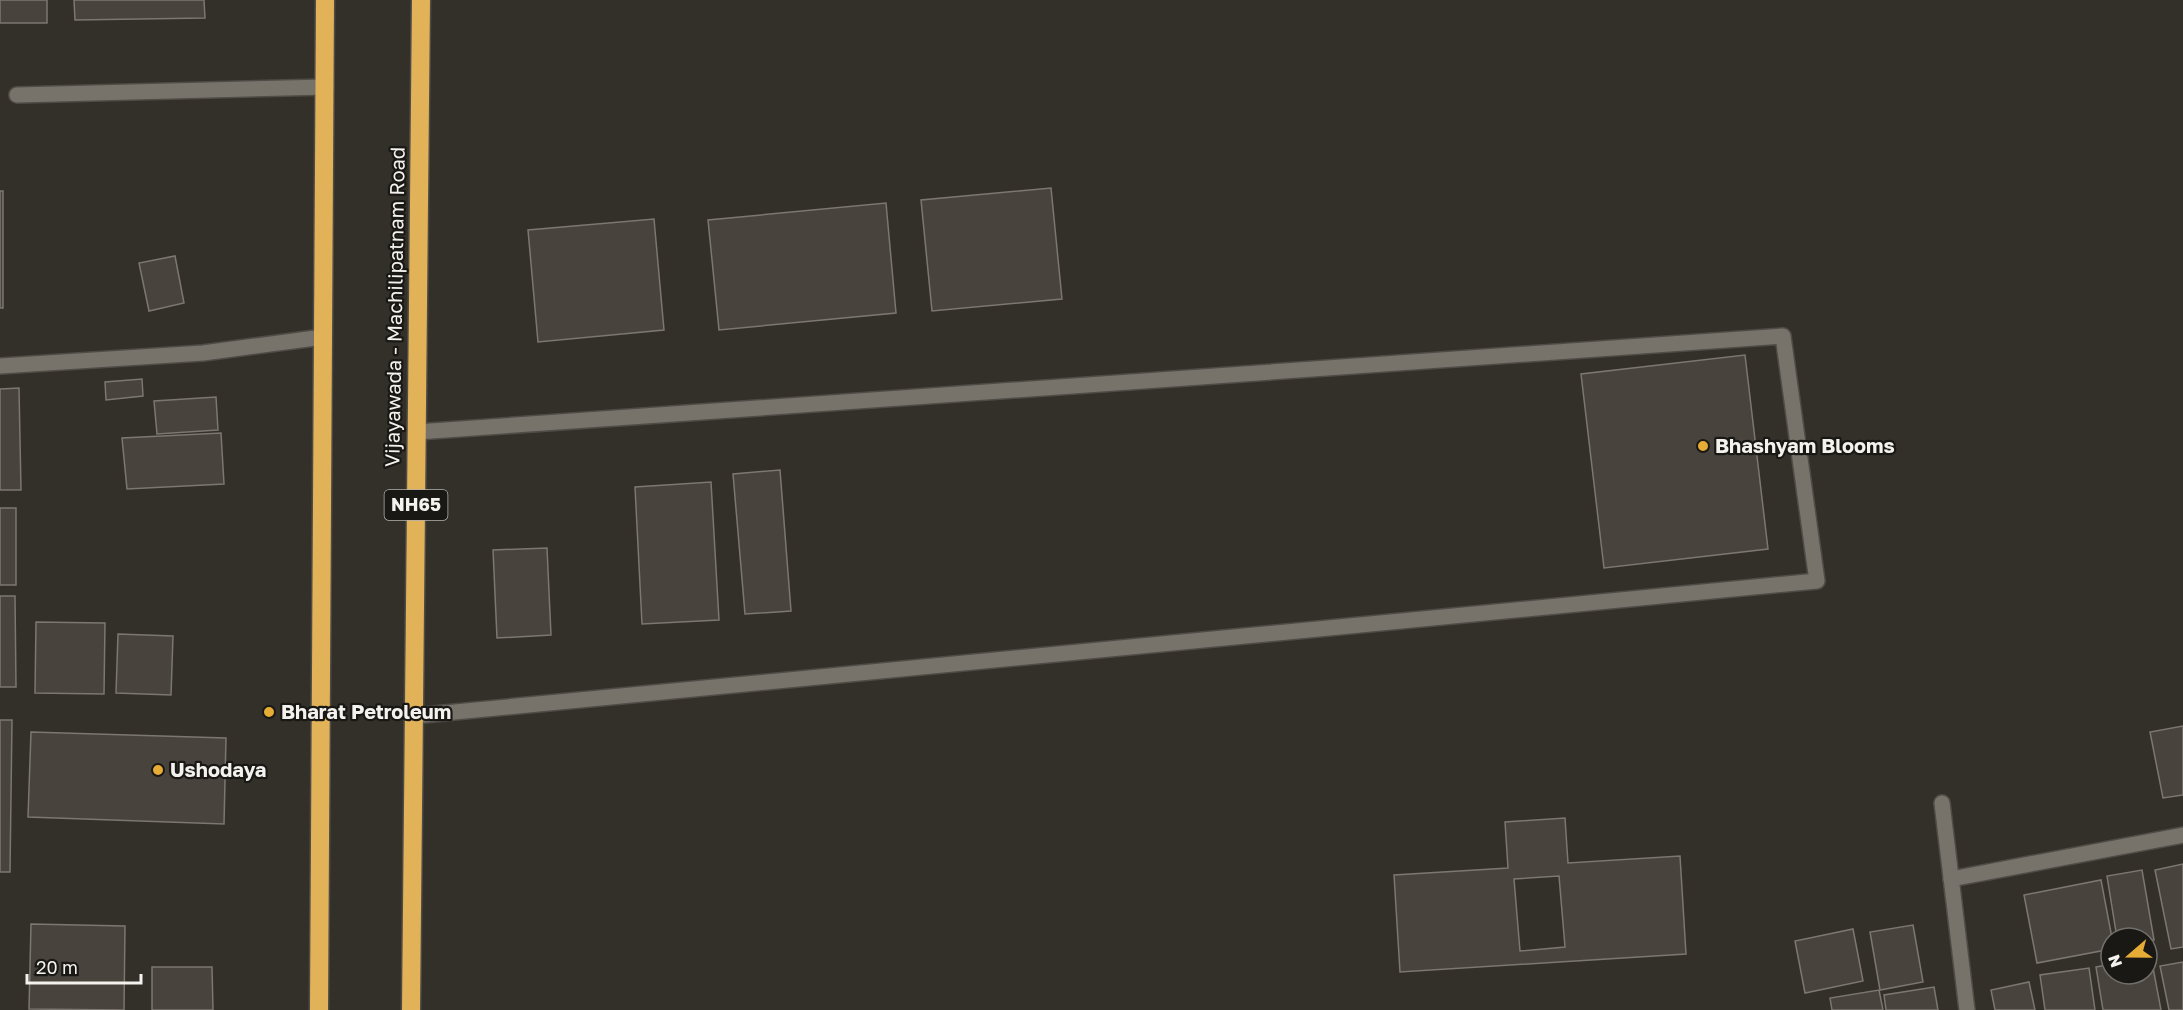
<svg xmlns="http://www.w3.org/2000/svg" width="2183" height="1010" font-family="'Golos Text',sans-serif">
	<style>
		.building { fill: #48443d; stroke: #7c7770; stroke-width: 1.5; fill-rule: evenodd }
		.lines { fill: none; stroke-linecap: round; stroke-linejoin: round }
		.minor-casing { stroke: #4f4c47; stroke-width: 18 }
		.highway-casing { stroke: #4f4c47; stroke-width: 21 }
		.minor { stroke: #77736b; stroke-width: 15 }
		.highway { stroke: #e2b258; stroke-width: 18 }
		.poi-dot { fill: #e6ac36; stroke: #1a1815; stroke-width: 2 }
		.labels { text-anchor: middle; stroke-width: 4.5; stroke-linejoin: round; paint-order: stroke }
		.shield { fill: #1a1815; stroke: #b3b1ad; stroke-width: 1.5 }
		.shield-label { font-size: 18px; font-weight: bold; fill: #f4f2ee }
		.street-label { font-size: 20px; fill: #f4f2ee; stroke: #1a1815 }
		.poi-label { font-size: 20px; font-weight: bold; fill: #f4f2ee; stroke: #1a1815; text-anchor: start }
	</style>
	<rect width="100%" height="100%" fill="#333029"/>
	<g class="building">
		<rect x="0" y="0" width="47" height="23"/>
		<path d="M74 0H204L205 18 75 20Z"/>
		<path d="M1051 188 1062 299 932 311 921 200Z"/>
		<rect x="0" y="191" width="3" height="117"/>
		<path d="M886 203 896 313 719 330 708 220Z"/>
		<path d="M654 219 664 330 538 342 528 230Z"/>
		<path d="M175 256 184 303 149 311 139 263Z"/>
		<path d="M1745 355 1768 549 1604 568 1581 374Z"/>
		<path d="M142 379 143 396 106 400 105 382Z"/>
		<path d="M19 388 21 490H0V389Z"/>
		<path d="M216 397 218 430 157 434 154 401Z"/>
		<path d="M221 433 224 484 127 489 122 438Z"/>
		<path d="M780 470 791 611 745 614 733 474Z"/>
		<path d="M711 482 719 620 642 624 635 487Z"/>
		<rect x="0" y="508" width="16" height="77"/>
		<path d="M547 548 551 635 497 638 493 550Z"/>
		<path d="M0 596H15L16 687H0Z"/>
		<path d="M36 622 105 623 104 694 35 693Z"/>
		<path d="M118 634 173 636 171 695 116 693Z"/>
		<path d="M0 720H12L10 872H0Z"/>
		<path d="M2183 726V795L2163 798 2150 732Z"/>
		<path d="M31 732 226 738 224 824 28 817Z"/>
		<path d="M1565 818 1568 863 1680 856 1686 954 1400 972 1394 875 1508 868 1505 822ZM1559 876 1565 947 1520 951 1514 879Z"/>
		<path d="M2183 864V947L2171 949 2155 870Z"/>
		<path d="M2142 870 2154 940 2117 938 2107 876Z"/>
		<path d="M2101 880 2112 938 2111 949 2037 963 2024 895Z"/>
		<path d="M31 924 125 926 124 1010 29 1009Z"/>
		<path d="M1913 925 1923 982 1880 990 1870 932Z"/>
		<path d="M1853 929 1863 981 1805 993 1795 941Z"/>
		<path d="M2151 957 2161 1010H2103L2096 967 2111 964V974H2147V958Z"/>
		<path d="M2183 962V1010H2169L2160 966Z"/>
		<path d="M152 967H212L213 1010H152Z"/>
		<path d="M2089 968 2095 1010H2045L2040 975Z"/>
		<path d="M2029 982 2035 1010H1995L1991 990Z"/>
		<path d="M1934 987 1938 1010H1886L1884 995Z"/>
		<path d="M1879 990 1883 1010H1832L1830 998Z"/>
	</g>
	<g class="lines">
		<defs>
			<g id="minor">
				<path d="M17 95 326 87"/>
				<path d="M0 366 203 353 323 337"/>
				<path d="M413 716 1817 581 1783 336 417 432"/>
				<path d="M1942 803 1967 1010"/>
				<path d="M1951 879 2183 835"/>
			</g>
			<g id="highway">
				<path d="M319 1010 325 0"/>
				<path d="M411 1010 421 0"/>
			</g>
		</defs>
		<use href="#minor" class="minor-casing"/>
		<use href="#highway" class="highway-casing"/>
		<use href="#minor" class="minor"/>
		<use href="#highway" class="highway"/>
	</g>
	<g class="poi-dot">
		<circle cx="1703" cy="446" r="6"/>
		<circle cx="269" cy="712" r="6"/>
		<circle cx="158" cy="770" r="6"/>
	</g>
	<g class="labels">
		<rect class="shield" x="384.5" y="490" width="63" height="30" rx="4.5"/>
		<g class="shield-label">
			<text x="416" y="511">NH65</text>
		</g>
		<g class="street-label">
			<text transform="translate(395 307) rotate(-89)" y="7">Vijayawada - Machilipatnam Road</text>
		</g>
		<g class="poi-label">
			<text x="1715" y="453">Bhashyam Blooms</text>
			<text x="281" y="719">Bharat Petroleum</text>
			<text x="170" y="777">Ushodaya</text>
		</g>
	</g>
	<g transform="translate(2129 956) rotate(250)"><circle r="28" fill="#1a1815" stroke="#716f6c" stroke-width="1.5"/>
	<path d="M0-4.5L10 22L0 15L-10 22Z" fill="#e6ac36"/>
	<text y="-9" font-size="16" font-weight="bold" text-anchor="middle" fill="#f4f2ee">N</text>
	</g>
	<path d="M27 974v9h114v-9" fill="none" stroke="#f4f2ee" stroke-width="3"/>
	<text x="36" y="974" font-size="18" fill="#f4f2ee" stroke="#1a1815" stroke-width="4.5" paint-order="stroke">20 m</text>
</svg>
